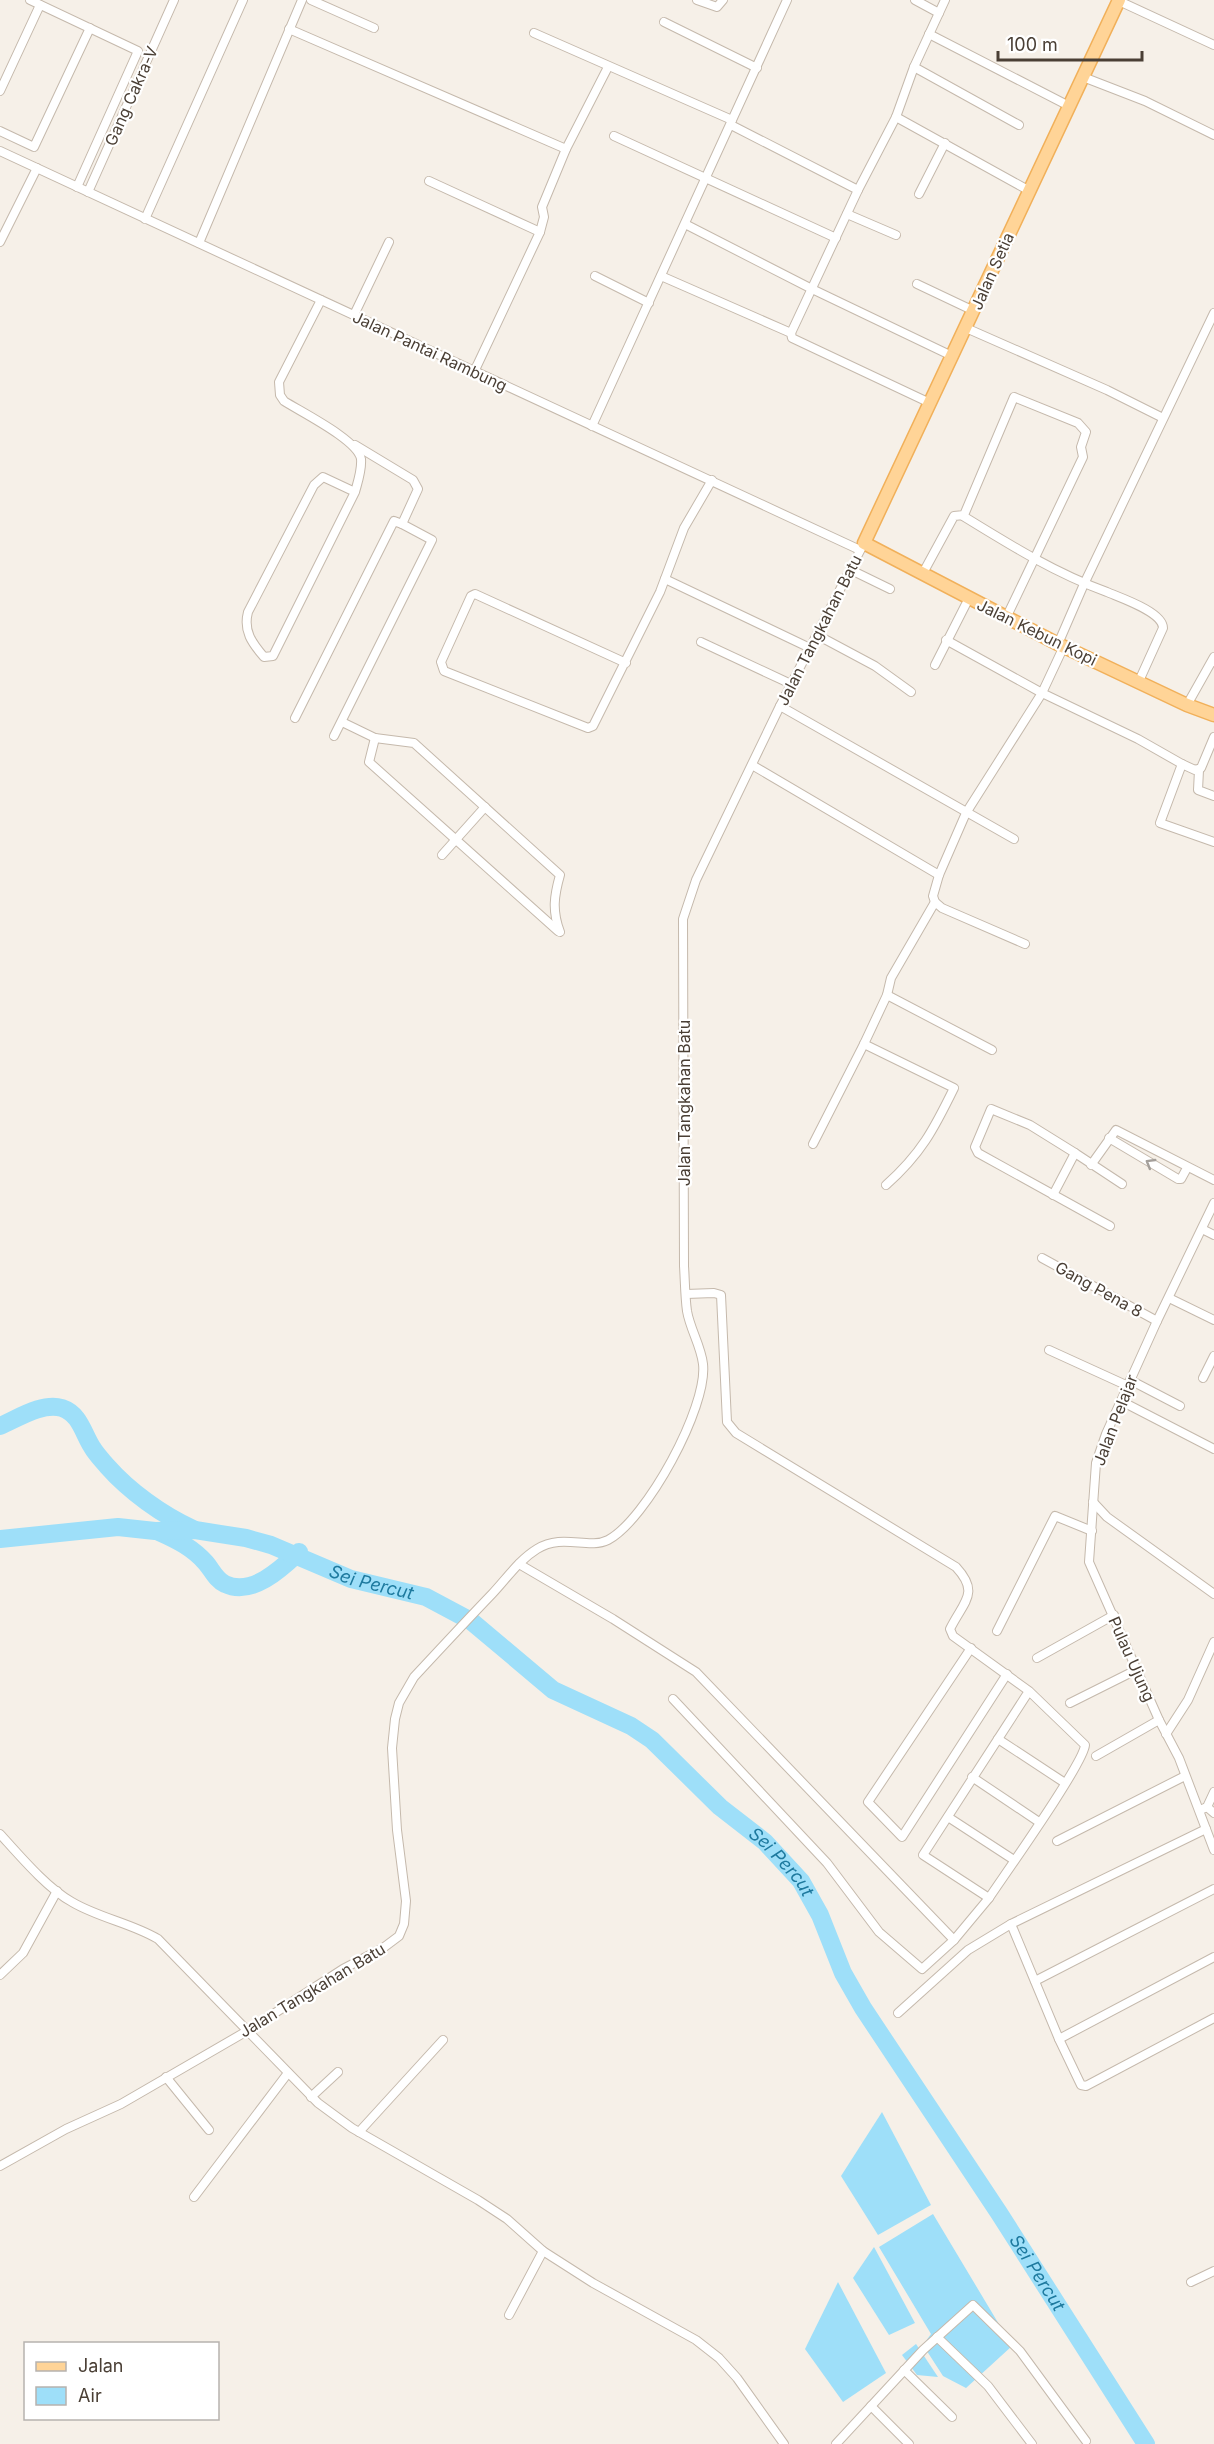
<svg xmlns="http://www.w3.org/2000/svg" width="1214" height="2444" font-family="Inter,sans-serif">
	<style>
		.water { fill: #9edff9 }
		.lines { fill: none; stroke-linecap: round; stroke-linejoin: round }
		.river { stroke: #9edff9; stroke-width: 18 }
		.street-casing { stroke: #c5b9ac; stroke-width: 10 }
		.primary-casing { stroke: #f1b05a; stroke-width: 15 }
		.street { stroke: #fff; stroke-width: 8 }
		.primary { stroke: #ffd497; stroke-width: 12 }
		.oneway { stroke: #a49f9a }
		.labels { text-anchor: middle; stroke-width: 4.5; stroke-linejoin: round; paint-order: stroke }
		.street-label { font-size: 16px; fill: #4a3f35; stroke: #fff }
		.water-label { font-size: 18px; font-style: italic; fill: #1e7a9f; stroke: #fff }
	</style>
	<rect width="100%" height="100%" fill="#f6f0e8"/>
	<g class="water">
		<path d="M882 2112 931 2205 878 2235 841 2176Z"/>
		<path d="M933 2214 1012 2346 966 2388 943 2376 923 2345 931 2334 879 2247Z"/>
		<path d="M874 2247 915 2323 889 2335 853 2278Z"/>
		<path d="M838 2282 886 2373 843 2402 805 2349Z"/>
		<path d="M916 2344 938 2377 917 2375 902 2355Z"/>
	</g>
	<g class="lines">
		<g class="river">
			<path d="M0 1426C17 1419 42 1402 62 1408 80 1414 83 1433 92 1447 96 1454 102 1460 107 1466 129 1491 162 1515 193 1529"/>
			<path d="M159 1532C177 1540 193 1548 206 1563 212 1570 216 1580 225 1584 252 1597 282 1568 299 1552"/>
			<path id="s1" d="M0 1539 118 1527 155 1531 195 1530 246 1538 271 1545 351 1579 426 1597 471 1621 553 1690 631 1726 652 1740 720 1807 765 1842 801 1881 820 1915 843 1973 863 2008 999 2213 1146 2444"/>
		</g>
		<defs>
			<g id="street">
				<path d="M30 0 138 51 77 187"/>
				<path d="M311 0 374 28"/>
				<path d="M697 0 717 7 723 0"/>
				<path d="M915 0 939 13"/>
				<path d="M1119 1 1214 45"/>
				<path d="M664 22 757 68"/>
				<path d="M289 29 566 149"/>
				<path d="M534 33 732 120"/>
				<path d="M929 34 1069 106"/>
				<path d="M914 67 1019 125"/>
				<path d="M1083 77 1145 101 1214 135"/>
				<path d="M0 91 40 5"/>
				<path d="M896 117 1028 190"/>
				<path d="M731 125 858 190"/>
				<path d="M0 131 34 147 90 28"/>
				<path d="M614 136 836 238"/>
				<path d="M0 151 860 550"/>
				<path d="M429 181 540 232"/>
				<path d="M88 192 174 0"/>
				<path d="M919 194 945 143"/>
				<path d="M847 214 896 235"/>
				<path d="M145 219 243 0"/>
				<path d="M685 224 812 289 952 356"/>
				<path d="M0 242 37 168"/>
				<path d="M199 243 302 0"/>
				<path d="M595 276 649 303"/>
				<path d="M661 276 791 333 792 338 930 403"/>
				<path d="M917 284 974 311"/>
				<path d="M321 300 279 382 280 395 284 401C301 412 358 440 361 459 362 470 358 481 355 492L273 656 264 657C252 643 243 631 248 612L314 485 323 477 355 492"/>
				<path d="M354 315 389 242"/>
				<path d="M966 328 1107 390 1163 418"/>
				<path d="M791 333 858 190 896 117 914 67 945 0"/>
				<path d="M474 372 540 232 544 217 542 207 566 149 608 67"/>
				<path d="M592 426 787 0"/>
				<path d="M963 516C1010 545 1055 573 1107 592 1121 598 1163 612 1163 628L1139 681"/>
				<path d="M851 570 890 589"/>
				<path d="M923 573 954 516 964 515 1014 397 1078 423 1086 432 1081 447 1083 457 1007 616"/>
				<path d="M665 579 810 648"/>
				<path d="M817 635 875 666 911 692"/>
				<path d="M946 640 1042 693 1138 739 1182 764 1195 770 1201 768 1214 737"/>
				<path d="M701 642 791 684"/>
				<path d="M1058 644 1084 584 1214 313"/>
				<path d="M626 663 475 594 471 596 441 662 444 671 588 728 593 726 660 592 684 528 712 480"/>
				<path d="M935 665 969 598"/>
				<path d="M1187 705 1214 657"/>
				<path d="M780 706 1014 839"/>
				<path d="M295 718 394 521 402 524 418 489 413 480 355 445"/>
				<path d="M342 722 375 738 414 743 560 875C554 896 552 911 560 932"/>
				<path d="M334 736 432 540 402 524"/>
				<path d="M375 738 369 762 558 931"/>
				<path d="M1182 764 1160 823 1214 842"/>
				<path d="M752 765 939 875"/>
				<path d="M1199 770 1198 790 1214 796"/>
				<path d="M442 855 485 807"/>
				<path d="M1025 944 942 908 935 902 933 896 939 875 966 813 1042 693 1064 646"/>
				<path d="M887 995 992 1050"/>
				<path d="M864 1044 954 1088C934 1129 921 1154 886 1185"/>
				<path d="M1109 1138 1178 1179H1181L1187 1168"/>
				<path d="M813 1144 864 1044 887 995 891 978 935 902"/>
				<path d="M1075 1153 1030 1125 991 1109 975 1147 978 1153 1110 1226"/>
				<path d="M1091 1165 1116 1130 1214 1180"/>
				<path d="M1053 1195 1075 1153 1122 1184"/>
				<path d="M1214 1203 1157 1321 1106 1434 1096 1463 1089 1562 1159 1720 1179 1758 1214 1850"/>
				<path d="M1202 1229 1214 1235"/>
				<path d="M1042 1258 1157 1321"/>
				<path d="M686 1294 714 1293 721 1295 727 1422 736 1433 956 1567C980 1593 964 1601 950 1629L953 1636 1029 1691 1085 1745C1084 1763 1005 1874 989 1898L923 1855 1029 1691"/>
				<path d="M1169 1298 1214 1320"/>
				<path d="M1049 1350 1128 1386"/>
				<path d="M1203 1378 1214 1356"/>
				<path d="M1130 1380 1180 1406"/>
				<path d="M1121 1401 1214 1449"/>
				<path d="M1093 1502 1107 1517 1214 1594"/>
				<path d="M519 1564 613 1619 696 1672 954 1940"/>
				<path d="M997 1631 1055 1516 1092 1531"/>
				<path d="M971 1648 868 1802 902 1837 1007 1674"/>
				<path d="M1037 1658 1114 1615"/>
				<path d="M673 1699 827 1863 879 1932 922 1969 954 1940 989 1898"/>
				<path d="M1070 1703 1138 1669"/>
				<path d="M1166 1734 1188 1700 1214 1642"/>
				<path d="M998 1739 1065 1783"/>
				<path d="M1096 1756 1159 1720"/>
				<path d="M972 1777 1039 1822"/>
				<path d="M1207 1807 1214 1813"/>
				<path d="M1200 1810 1207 1807 1214 1792"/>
				<path d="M948 1817 1014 1860"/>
				<path d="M0 1834C20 1856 47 1888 72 1902 99 1918 131 1923 158 1939L318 2103 352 2128 478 2200 507 2219 543 2251 593 2283 696 2340 719 2358 737 2378 784 2444"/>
				<path d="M1057 1841 1185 1776"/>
				<path d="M1011 1924 1059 2039 1081 2085 1086 2086 1214 2018"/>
				<path d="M0 1975 23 1953 57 1891"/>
				<path d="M1035 1981 1214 1889"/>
				<path d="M898 2013 968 1950 1011 1924 1206 1829"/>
				<path d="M1059 2039 1214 1957"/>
				<path d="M166 2077 209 2130"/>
				<path d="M311 2097 338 2072"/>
				<path d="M359 2132 443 2040"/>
				<path d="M0 2166 66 2129 121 2104 247 2031 343 1969 383 1948 399 1936 404 1924 406 1901 397 1830 392 1748 395 1719 399 1703 414 1677C440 1649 466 1621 492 1594 507 1578 519 1560 537 1549 563 1533 588 1550 608 1540 646 1520 708 1407 703 1364 701 1346 690 1329 687 1311 685 1297 685 1281 684 1266L683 919 696 880 780 706 864 543"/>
				<path d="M194 2197 288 2073"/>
				<path d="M1191 2282 1214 2271"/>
				<path d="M509 2315 543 2251"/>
				<path d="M937 2337 988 2386 1032 2444"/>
				<path d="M904 2370 952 2417"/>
				<path d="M871 2406 909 2444"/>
				<path d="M836 2444 923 2350 973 2305 1020 2351 1086 2441"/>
			</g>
			<path id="primary" d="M1119 0 864 543 1058 644 1187 705 1214 715"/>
		</defs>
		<use href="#street" class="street-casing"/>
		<use href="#primary" class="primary-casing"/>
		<use href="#street" class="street"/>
		<use href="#primary" class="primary"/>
	</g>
	<defs><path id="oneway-chevron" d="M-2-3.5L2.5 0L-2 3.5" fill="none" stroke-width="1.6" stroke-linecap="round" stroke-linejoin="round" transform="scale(1.5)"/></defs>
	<use class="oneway" href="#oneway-chevron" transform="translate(1150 1163) rotate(-149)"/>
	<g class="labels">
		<g class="street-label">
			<text transform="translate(131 96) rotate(-66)" y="6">Gang Cakra-V</text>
			<text transform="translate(992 271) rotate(-66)" y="6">Jalan Setia</text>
			<text transform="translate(430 351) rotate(25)" y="6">Jalan Pantai Rambung</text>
			<text transform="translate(819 630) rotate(-63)" y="6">Jalan Tangkahan Batu</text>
			<text transform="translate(1037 632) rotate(26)" y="6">Jalan Kebun Kopi</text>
			<text transform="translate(684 1103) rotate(-90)" y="6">Jalan Tangkahan Batu</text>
			<text transform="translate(1099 1289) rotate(29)" y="6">Gang Pena 8</text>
			<text transform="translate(1115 1420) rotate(-69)" y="6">Jalan Pelajar</text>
			<text transform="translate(1132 1659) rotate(66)" y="6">Pulau Ujung</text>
			<text transform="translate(312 1990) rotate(-31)" y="6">Jalan Tangkahan Batu</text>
		</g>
		<g class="water-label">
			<text dy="6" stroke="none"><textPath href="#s1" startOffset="381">Sei Percut</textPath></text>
			<text dy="6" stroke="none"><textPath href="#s1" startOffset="885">Sei Percut</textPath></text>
			<text dy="6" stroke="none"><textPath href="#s1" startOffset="1371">Sei Percut</textPath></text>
		</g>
	</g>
	<rect x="24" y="2342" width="195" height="78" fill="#ffffff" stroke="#b7b2ae" stroke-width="1.5"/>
	<rect x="36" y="2362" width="30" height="9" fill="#ffd497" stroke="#b7b2ae" stroke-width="1.5"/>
	<text x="78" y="2372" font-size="18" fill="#4a3f35">Jalan</text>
	<rect x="36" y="2387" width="30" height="18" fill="#9edff9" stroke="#b7b2ae" stroke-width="1.5"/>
	<text x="78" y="2402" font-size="18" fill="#4a3f35">Air</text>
	<path d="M998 51v9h144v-9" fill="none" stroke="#4a3f35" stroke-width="3"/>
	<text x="1007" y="51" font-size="18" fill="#4a3f35" stroke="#ffffff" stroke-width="4.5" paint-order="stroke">100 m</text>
</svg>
